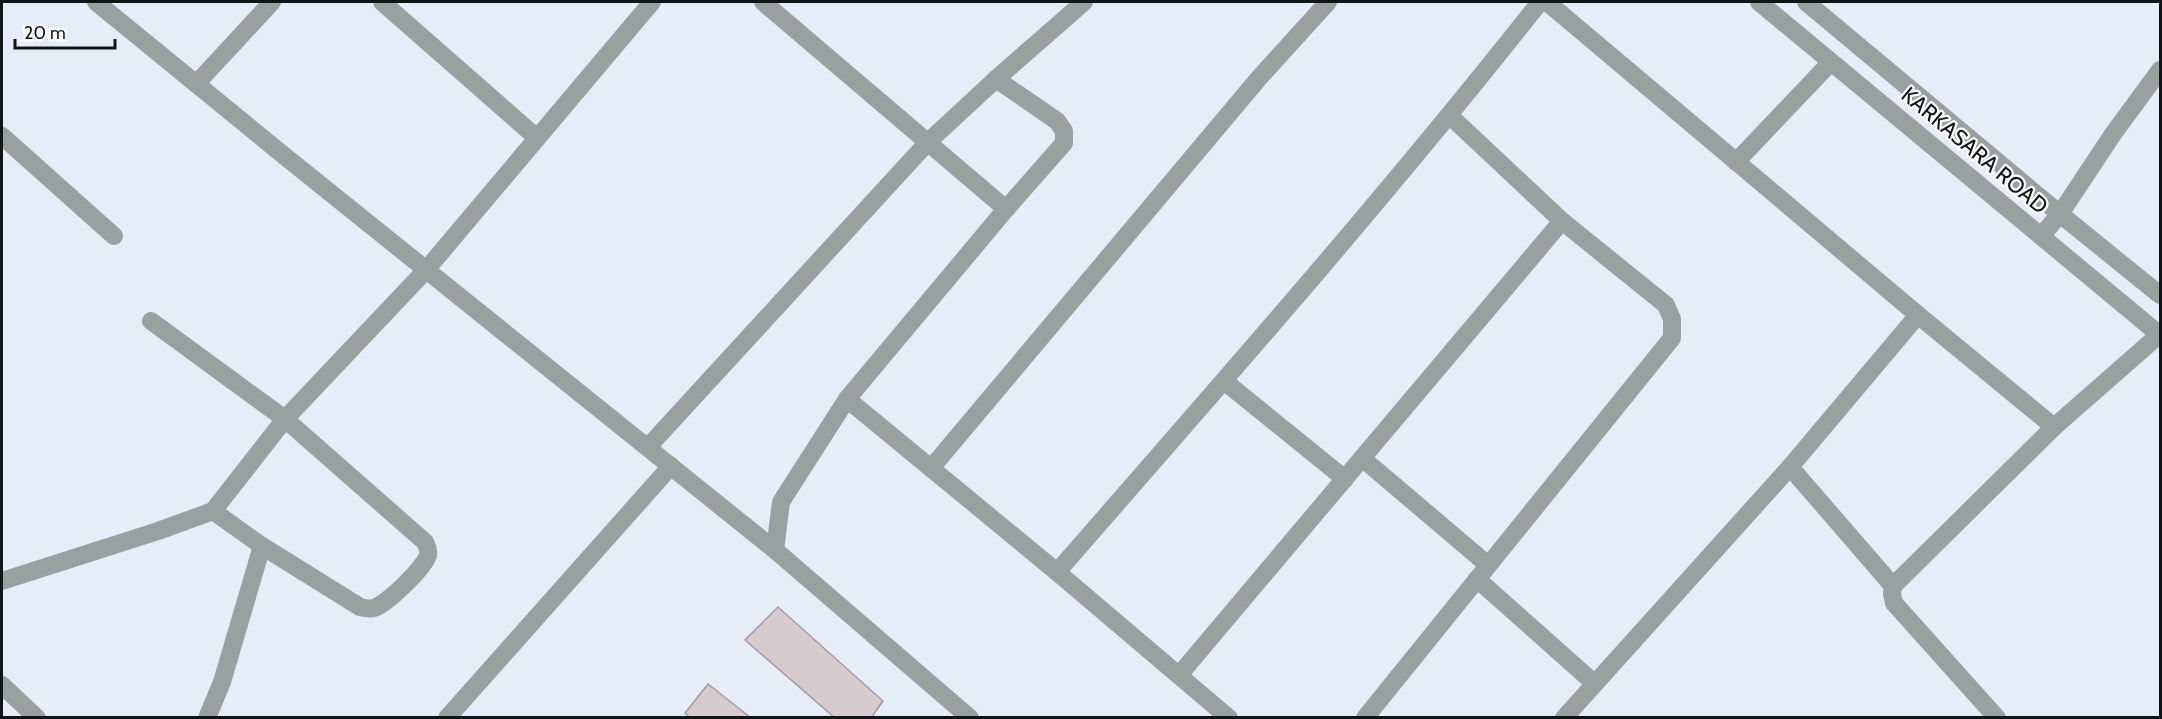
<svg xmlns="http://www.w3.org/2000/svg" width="2162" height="719" font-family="Cabin,sans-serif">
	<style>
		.building { fill: #d7cace; stroke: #a6999e; stroke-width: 1.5 }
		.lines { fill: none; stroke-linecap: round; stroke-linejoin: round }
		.minor { stroke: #9aa0a0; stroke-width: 18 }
		.labels { text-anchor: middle; stroke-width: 4.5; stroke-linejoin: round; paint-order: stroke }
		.street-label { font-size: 22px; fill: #121518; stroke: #fff }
	</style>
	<rect width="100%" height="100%" fill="#e6edf8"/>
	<g class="building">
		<path d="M778 607 883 701 871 718H835L745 640Z"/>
		<path d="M708 684 751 718H690L685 713Z"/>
	</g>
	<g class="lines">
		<g class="minor">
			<path d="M96 2 287 158 775 550 970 718"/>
			<path d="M382 2 537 138"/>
			<path d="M763 2 1006 209"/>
			<path d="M1547 2 1918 315 2054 427"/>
			<path d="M1759 2 2160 335"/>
			<path d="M1806 2 2060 214 2160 295"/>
			<path d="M196 84 272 2"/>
			<path d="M2 136 114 236"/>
			<path d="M1736 162 1831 62"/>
			<path d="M2041 236 2060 214 2113 134 2160 70"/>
			<path d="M151 321 285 419 425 542C427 546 429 550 428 555 425 567 386 605 374 608 370 609 364 608 360 607L262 546 213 511"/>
			<path d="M1224 381 1345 479"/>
			<path d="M847 399 1057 572 1229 718"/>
			<path d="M648 447 928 142 996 79 1084 2"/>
			<path d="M1362 458 1488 565"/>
			<path d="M932 467 1259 78 1328 2"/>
			<path d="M1790 467 1893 586"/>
			<path d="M775 550 781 502 847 399 1006 209 1064 143V131L1057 121 996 79"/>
			<path d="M1057 572C1221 384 1386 197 1540 2"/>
			<path d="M1477 579 1594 683"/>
			<path d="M2 581 158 531 213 511 285 419 426 270 652 2"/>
			<path d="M1180 674 1562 221"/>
			<path d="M2 685 37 718"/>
			<path d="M207 718 222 682 262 546"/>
			<path d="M447 718 671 466"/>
			<path d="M1365 718 1672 338V319L1666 305 1562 221 1450 116"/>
			<path d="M1564 718 1790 467 1918 315"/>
			<path d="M1997 718 1894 603 1892 594 1893 586 2054 427 2160 334"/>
		</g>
	</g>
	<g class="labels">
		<g class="street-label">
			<text transform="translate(1975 150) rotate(40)" y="8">KARKASARA ROAD</text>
		</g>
	</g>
	<rect width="2162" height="719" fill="none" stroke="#121518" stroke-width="6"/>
	<path d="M15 39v9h100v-9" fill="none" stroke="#121518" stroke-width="3"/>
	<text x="24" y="39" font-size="18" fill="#121518" stroke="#ffffff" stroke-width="4.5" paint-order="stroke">20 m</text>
</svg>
